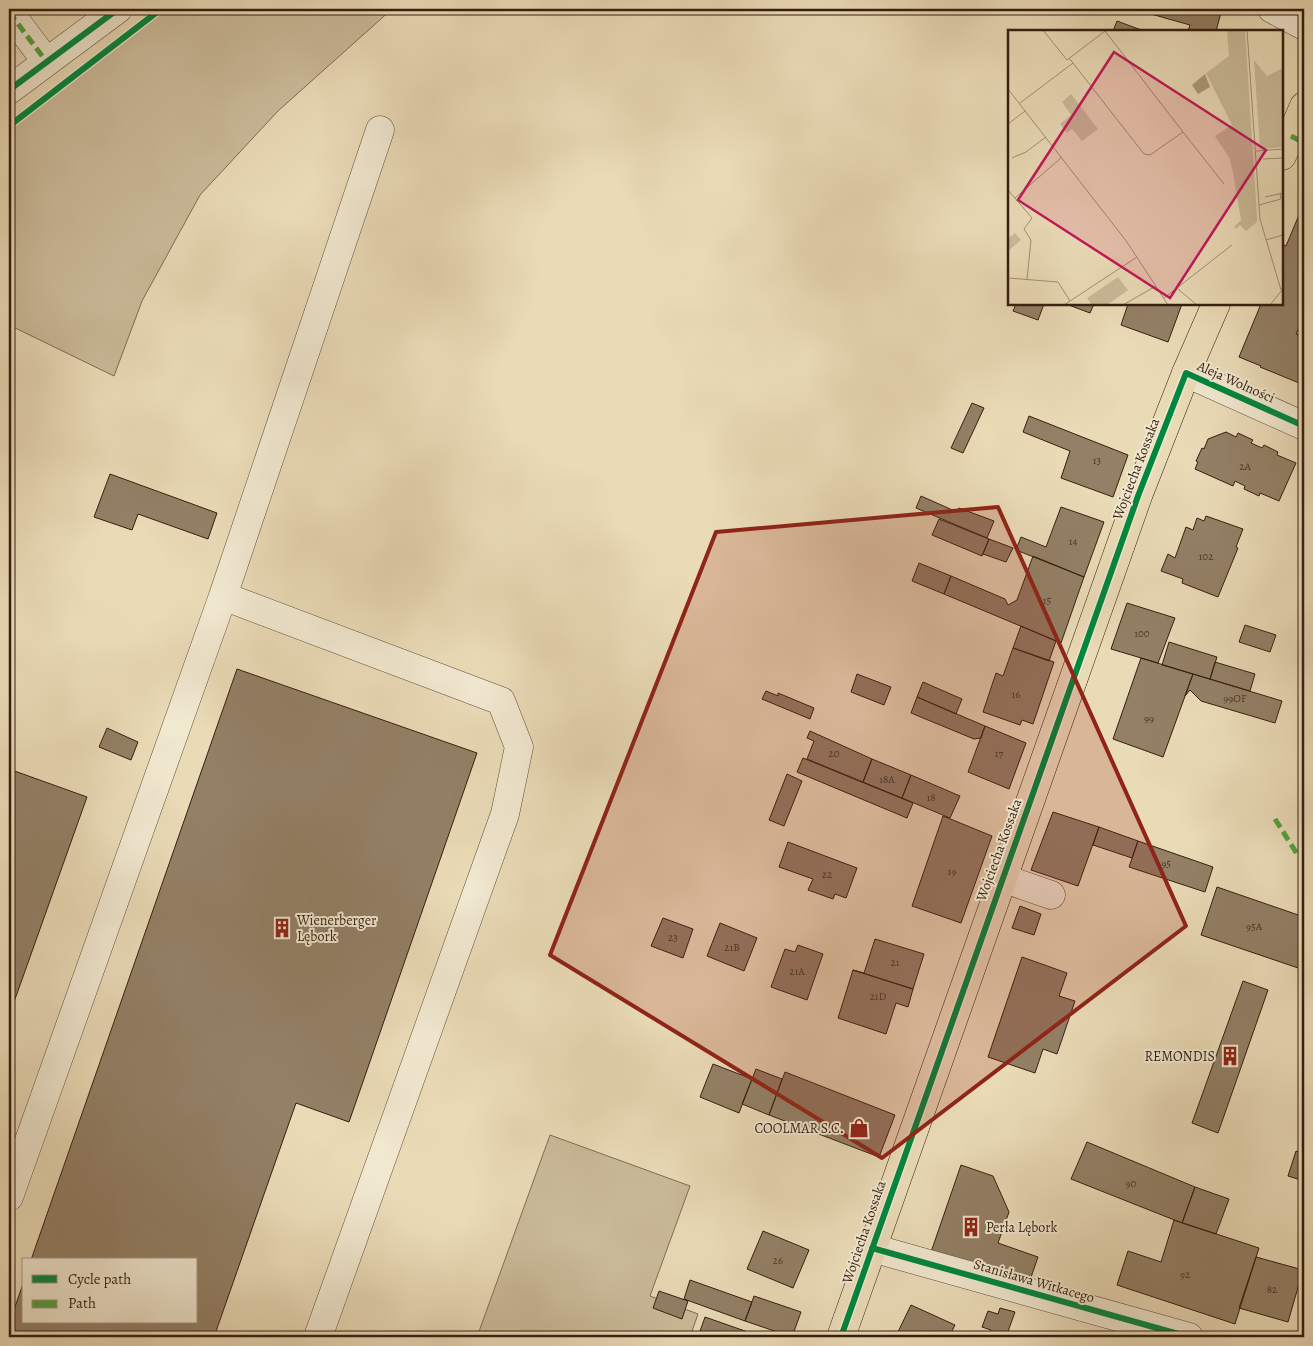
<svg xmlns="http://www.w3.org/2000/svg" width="1313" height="1346" font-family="Alegreya,serif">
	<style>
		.green { fill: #cbbb9a; stroke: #806c54 }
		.building { fill: #938066; stroke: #351e0f }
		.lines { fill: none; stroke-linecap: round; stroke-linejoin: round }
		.minor-casing { stroke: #624d39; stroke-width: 29 }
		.major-casing { stroke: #351e0f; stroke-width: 29 }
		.minor { stroke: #f1e8d0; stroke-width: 28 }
		.major { stroke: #eadbb7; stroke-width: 28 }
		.quiet { stroke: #53a23f; stroke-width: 5; stroke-dasharray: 10 5; stroke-linecap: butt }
		.cycleway-casing { stroke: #f1e8d0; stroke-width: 9 }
		.cycleway { stroke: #00873e; stroke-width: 6 }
		.marked { fill: #8f2418; fill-opacity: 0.2; stroke: #8f2418; stroke-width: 4; stroke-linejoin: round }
		.labels { text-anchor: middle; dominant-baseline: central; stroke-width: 4; stroke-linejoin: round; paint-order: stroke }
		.number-label { font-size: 11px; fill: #4c3625 }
		.street-label { font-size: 14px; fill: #351e0f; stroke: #f1e8d0 }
		.poi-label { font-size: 14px; fill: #351e0f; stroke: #f1e8d0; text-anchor: start }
		.inset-road { fill: none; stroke: #a28f74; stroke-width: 1 }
		.view { fill: #c2185b; fill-opacity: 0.15; stroke: #c2185b; stroke-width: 2.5 }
		.inset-edge { fill: none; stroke: #351e0f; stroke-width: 2.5 }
	</style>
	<rect width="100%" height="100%" fill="#eadbb7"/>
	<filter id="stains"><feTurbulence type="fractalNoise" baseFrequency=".004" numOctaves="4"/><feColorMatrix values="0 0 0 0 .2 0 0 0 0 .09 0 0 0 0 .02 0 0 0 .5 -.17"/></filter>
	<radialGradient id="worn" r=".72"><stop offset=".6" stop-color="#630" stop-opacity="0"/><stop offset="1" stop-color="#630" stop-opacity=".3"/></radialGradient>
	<path class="green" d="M 159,9 L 392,9 L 278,111 L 200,195 L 142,301 L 114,376 L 9,325 L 9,122 Z
		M 550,1135 L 690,1186 L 650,1296 L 698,1314 L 690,1337 L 477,1337 Z"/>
	<path class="building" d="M 1153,9 L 1222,9 L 1216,31 L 1188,31 L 1190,25 L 1151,14 Z
		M 1117,21 L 1144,31 L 1113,31 Z
		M 1304,203 L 1304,316 L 1296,334 L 1304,337 L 1304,385 L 1260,367 L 1261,366 L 1239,357 L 1261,304 L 1282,304 L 1282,244 L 1286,246 Z
		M 1016,304 L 1044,304 L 1038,320 L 1013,311 Z
		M 1066,304 L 1094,304 L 1090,313 Z
		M 1128,304 L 1182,304 L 1168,342 L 1121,325 Z
		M 972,403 L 984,408 L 963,453 L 951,448 Z
		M 1029,416 L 1128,455 L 1113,497 L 1061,478 L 1070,451 L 1023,432 Z
		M 1226,432 L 1236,437 L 1238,433 L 1253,440 L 1251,443 L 1262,448 L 1264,445 L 1278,452 L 1277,455 L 1296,463 L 1279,501 L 1260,493 L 1259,496 L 1244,489 L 1245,486 L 1235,481 L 1233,486 L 1195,469 L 1198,462 L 1196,461 L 1202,448 L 1204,449 L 1208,439 Z
		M 110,474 L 217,513 L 208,539 L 138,514 L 132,530 L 94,517 Z
		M 921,496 L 957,512 L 959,508 L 994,521 L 987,538 L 916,508 Z
		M 1061,507 L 1104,522 L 1084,577 L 1016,550 L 1021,537 L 1046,547 Z
		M 1206,516 L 1243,529 L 1236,547 L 1238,548 L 1218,597 L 1182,583 L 1183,579 L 1161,571 L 1168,554 L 1175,558 L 1186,527 L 1193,530 L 1197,518 L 1204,521 Z
		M 939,519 L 989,539 L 982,556 L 932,535 Z
		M 989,539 L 1013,548 L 1006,562 L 983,554 Z
		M 1033,556 L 1084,577 L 1061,643 L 944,594 L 951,576 L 1005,599 L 1008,605 L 1017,600 Z
		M 919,563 L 951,576 L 944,594 L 912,581 Z
		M 1127,603 L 1175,618 L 1158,663 L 1111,649 Z
		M 1245,625 L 1276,635 L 1270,652 L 1239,642 Z
		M 1021,626 L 1056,641 L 1049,661 L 1013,648 Z
		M 1169,642 L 1217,657 L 1210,679 L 1162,665 Z
		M 1013,648 L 1054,662 L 1033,724 L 1022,720 L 1020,725 L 983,712 L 996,673 L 1003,676 Z
		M 1141,658 L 1193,674 L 1163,757 L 1113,739 Z
		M 1215,662 L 1255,674 L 1250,691 L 1210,679 Z
		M 237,669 L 477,753 L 349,1122 L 296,1103 L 214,1337 L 9,1337 L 9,1324 L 24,1281 L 24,1322 L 196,1322 L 196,1260 L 31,1260 Z
		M 857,674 L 891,687 L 884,705 L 851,692 Z
		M 1193,674 L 1282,701 L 1275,723 L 1201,701 L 1190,690 L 1185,696 Z
		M 923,682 L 962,699 L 956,714 L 917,697 Z
		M 766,691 L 778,696 L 778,693 L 814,708 L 810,719 L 762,699 Z
		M 917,697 L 985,726 L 981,738 L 974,739 L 911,713 Z
		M 985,726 L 1026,743 L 1009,789 L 968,772 Z
		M 107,728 L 138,742 L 131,760 L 99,747 Z
		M 810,731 L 872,759 L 863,782 L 807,759 L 814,741 L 807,738 Z
		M 803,758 L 913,803 L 907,818 L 797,772 Z
		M 872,759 L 911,775 L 902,798 L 863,782 Z
		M 9,769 L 87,797 L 9,1016 Z
		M 787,774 L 802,781 L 784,826 L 769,820 Z
		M 911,775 L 960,796 L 950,818 L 902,798 Z
		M 1053,812 L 1099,827 L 1078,886 L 1031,870 Z
		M 943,816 L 992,836 L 961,923 L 912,906 Z
		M 1099,827 L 1138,841 L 1132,858 L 1093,845 Z
		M 1138,841 L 1213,867 L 1205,892 L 1129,867 Z
		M 788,842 L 857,868 L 846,898 L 835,894 L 833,899 L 808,890 L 813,879 L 779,867 Z
		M 1217,887 L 1304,917 L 1304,970 L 1201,935 Z
		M 1020,906 L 1041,914 L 1034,935 L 1012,928 Z
		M 663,918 L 693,929 L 683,958 L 651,946 Z
		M 720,923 L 757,938 L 744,971 L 707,956 Z
		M 875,939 L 924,954 L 913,989 L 853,970 L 864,973 Z
		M 798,945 L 823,954 L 807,1000 L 771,987 L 785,949 L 795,952 Z
		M 1022,957 L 1067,973 L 1059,996 L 1075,1001 L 1057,1054 L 1043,1049 L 1035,1073 L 988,1057 Z
		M 853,970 L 913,989 L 908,1007 L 896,1003 L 886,1034 L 838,1018 Z
		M 1243,981 L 1268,990 L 1218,1133 L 1192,1123 Z
		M 713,1064 L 752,1079 L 739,1113 L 700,1097 Z
		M 756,1069 L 782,1079 L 769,1115 L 742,1104 Z
		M 785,1072 L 895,1115 L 879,1157 L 769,1115 Z
		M 1087,1142 L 1195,1187 L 1182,1223 L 1071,1179 Z
		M 1296,1151 L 1304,1154 L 1304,1181 L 1288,1176 Z
		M 961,1165 L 993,1176 L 1009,1212 L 998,1243 L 1038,1257 L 1027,1289 L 930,1255 Z
		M 1195,1187 L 1229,1199 L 1216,1234 L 1182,1223 Z
		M 1174,1220 L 1259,1248 L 1235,1324 L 1117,1285 L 1128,1251 L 1161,1262 Z
		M 763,1231 L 809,1250 L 793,1288 L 747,1269 Z
		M 1256,1257 L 1303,1270 L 1288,1322 L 1239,1308 Z
		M 690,1280 L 752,1302 L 745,1321 L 684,1299 Z
		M 659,1291 L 688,1301 L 682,1319 L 653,1308 Z
		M 754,1296 L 801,1312 L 792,1337 L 745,1321 Z
		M 911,1305 L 955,1325 L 949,1337 L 896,1336 Z
		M 1000,1308 L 1015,1312 L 1006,1337 L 989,1337 L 991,1330 L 982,1327 L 988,1311 L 998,1314 Z
		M 705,1317 L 762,1337 L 698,1337 Z"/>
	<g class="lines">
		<defs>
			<path id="minor" d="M 1272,9 L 1304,26
				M 9,12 L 46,61
				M 9,90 L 118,9
				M 1186,373 L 1304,426
				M 1002,878 L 1051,895
				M 9,1197 L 223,596
				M 872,1248 L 1189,1337
				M 318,1337 L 505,814 L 519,747 L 501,701 L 223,596 L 380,130"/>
			<path id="major" d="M 1282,156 L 1304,106
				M 841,1337 L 1138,496 L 1186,373 L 1216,304"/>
		</defs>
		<use href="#minor" class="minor-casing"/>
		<use href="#major" class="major-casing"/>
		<use href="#minor" class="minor"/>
		<use href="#major" class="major"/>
		<path class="quiet" d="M 9,12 L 46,61
			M 1291,136 L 1304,143
			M 1275,819 L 1299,857 L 1304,859"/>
		<defs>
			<path id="cycleway" d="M 9,90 L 118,9
				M 9,126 L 161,9
				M 872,1248 L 1189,1337
				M 841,1337 L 1138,496 L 1186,373 L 1304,426"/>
		</defs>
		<use href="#cycleway" class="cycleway-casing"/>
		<use href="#cycleway" class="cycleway"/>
	</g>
	<path class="marked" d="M 998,507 L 1186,926 L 882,1158 L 550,955 L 716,532 Z"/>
	<defs>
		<symbol id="building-bare" viewBox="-9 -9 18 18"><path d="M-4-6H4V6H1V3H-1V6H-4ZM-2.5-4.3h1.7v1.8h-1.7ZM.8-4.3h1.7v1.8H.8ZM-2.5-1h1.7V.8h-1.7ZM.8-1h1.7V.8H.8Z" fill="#8f2418" stroke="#f1e8d0" stroke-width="2.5" paint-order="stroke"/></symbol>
		<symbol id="shop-bare" viewBox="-9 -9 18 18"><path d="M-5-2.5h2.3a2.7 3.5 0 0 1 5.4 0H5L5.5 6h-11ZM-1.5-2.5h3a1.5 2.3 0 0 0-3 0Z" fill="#8f2418" stroke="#f1e8d0" stroke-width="2.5" paint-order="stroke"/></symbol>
	</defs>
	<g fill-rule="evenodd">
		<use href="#building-bare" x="268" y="914" width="28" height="28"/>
		<use href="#building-bare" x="1216" y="1042" width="28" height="28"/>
		<use href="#shop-bare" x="845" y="1114" width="28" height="28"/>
		<use href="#building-bare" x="957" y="1213" width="28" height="28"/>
	</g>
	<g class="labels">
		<g class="number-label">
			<text x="1097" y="460">13</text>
			<text x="1245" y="466">2A</text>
			<text x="1073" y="541">14</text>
			<text x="1206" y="556">102</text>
			<text x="1047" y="600">15</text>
			<text x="1142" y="633">100</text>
			<text x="1016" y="694">16</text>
			<text x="1235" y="698">99OF</text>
			<text x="1149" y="718">99</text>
			<text x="834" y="753">20</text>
			<text x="999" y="753">17</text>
			<text x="887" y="779">18A</text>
			<text x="931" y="797">18</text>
			<text x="1166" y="863">95</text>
			<text x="952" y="871">19</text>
			<text x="827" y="874">22</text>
			<text x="1254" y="926">95A</text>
			<text x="673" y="937">23</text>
			<text x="732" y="947">21B</text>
			<text x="895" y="962">21</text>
			<text x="797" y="971">21A</text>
			<text x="878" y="996">21D</text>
			<text x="1131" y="1183">90</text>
			<text x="778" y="1260">26</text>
			<text x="1185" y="1274">92</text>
			<text x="1272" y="1289">82</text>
		</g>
		<g class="street-label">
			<text transform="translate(1236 382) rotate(24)">Aleja Wolności</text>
			<text transform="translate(1136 469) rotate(-69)">Wojciecha Kossaka</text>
			<text transform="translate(999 850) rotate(-70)">Wojciecha Kossaka</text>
			<text transform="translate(864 1232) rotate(-71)">Wojciecha Kossaka</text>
			<text transform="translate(1034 1281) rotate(16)">Stanisława Witkacego</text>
		</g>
		<g class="poi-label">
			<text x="297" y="920">Wienerberger<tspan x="297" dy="16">Lębork</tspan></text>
			<text x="1215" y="1056" text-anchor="end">REMONDIS</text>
			<text x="844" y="1128" text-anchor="end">COOLMAR S.C.</text>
			<text x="986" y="1227">Perła Lębork</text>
		</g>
	</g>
	<g transform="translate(1008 30)">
		<rect width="275" height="275" fill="#eadbb7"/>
		<path d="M 219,0 L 237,0 L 249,187 L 249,192 L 238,201 L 232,195 L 228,199 L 226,197 L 233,190 L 225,143 L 222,129 L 207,106 L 224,95 L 198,43 L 221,26 ZM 246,30 L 259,46 L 275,38 L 275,117 L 252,119 ZM 63,64 L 90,99 L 74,111 L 64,99 L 59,103 L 52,94 L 63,85 L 54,72 ZM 7,203 L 13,210 L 0,221 L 0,208 ZM 110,247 L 120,260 L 99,275 L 84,275 L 79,268 Z" fill="#cbbb9a"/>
		<path d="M 197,44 L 202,57 L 190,64 L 184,55 Z" fill="#ac9b7e"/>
		<path class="inset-road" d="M 35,0 L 59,30 L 97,1 L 175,102M 239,0 L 252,189 L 273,260M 61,28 L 136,124 L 142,125 L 175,102 L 216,154M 0,59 L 119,212 L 160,275M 12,73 L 65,33M 0,94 L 17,81M 248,121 L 275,119M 4,128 L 18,122 L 38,107M 255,129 L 275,128M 0,160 L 24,188 L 16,199 L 23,210 L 19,249M 257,167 L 275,163M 7,168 L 54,127M 251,175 L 273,169 L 272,163M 258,210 L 275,205M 0,248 L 50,252 L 62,271M 170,259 L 189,275M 156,268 L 224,215M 56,275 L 129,227M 115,275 L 148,256M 262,275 L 275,259"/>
		<path class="view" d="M 106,22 L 258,120 L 162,268 L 10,170 Z"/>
		<rect width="275" height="275" class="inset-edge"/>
	</g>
	<rect width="1313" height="1346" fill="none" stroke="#eadbb7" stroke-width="30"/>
	<rect x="10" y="10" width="1293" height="1326" fill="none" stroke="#351e0f" stroke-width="2.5"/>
	<rect x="15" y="15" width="1283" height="1316" fill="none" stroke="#351e0f"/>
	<rect x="22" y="1258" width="175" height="65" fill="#f1e8d0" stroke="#a69783"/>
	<rect x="32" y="1275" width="25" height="8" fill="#00873e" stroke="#a69783"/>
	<text x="68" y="1284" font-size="15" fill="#351e0f">Cycle path</text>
	<rect x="32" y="1300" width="25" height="8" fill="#53a23f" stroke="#a69783"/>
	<text x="68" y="1308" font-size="15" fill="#351e0f">Path</text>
	<rect width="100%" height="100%" filter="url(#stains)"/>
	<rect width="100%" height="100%" fill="url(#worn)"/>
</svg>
